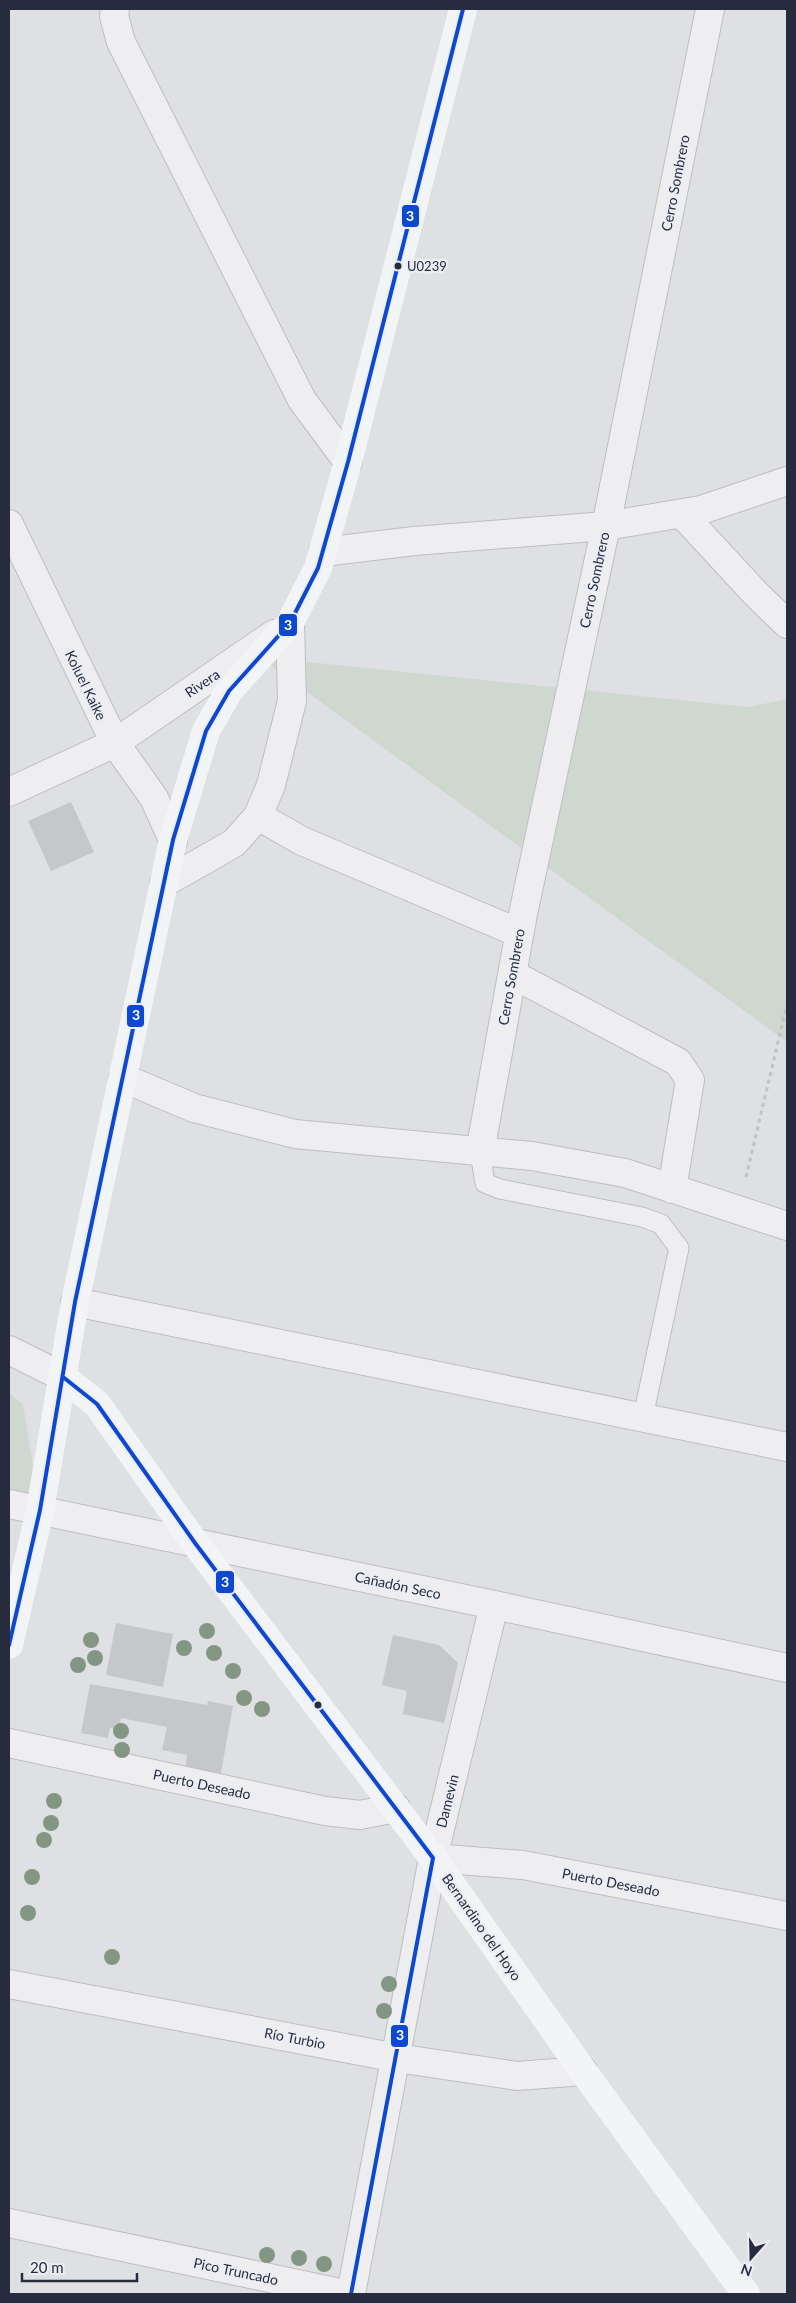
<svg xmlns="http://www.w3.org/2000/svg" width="796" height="2303" font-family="Lato,sans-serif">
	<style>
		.green { fill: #ced8cf }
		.building { fill: #c5c7cb }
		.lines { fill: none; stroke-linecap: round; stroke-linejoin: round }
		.lane-casing { stroke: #bdbec2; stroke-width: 21 }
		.street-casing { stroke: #bdbec2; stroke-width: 30 }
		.path { stroke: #c1c1c7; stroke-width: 3; stroke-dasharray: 4 4; stroke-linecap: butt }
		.lane { stroke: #eeeef1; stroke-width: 19 }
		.street { stroke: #eeeef1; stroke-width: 28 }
		.secondary { stroke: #f3f4f5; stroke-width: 28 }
		.bus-1-casing { stroke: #eceef5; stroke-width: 8 }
		.bus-1 { stroke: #0d49d0; stroke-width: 4 }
		.tree { fill: #829683 }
		.bus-dot { fill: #262b3e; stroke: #eceef5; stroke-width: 2 }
		.labels { text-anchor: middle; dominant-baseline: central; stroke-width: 5; stroke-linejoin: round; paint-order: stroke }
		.bus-label { font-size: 13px; fill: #262b3e; stroke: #eceef5; text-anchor: start }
		.street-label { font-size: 14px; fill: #262b3e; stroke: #eceef5 }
		.line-badge { stroke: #eceef5; stroke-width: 2 }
		.badge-label { font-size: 14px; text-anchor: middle; font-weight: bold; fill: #fff }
	</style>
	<rect width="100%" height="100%" fill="#dfe0e4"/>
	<path class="green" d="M 259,657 L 748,707 L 787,699 L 787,1042 Z
		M 9,1393 L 23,1404 L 40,1510 L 9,1504 Z"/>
	<path class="building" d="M 71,802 L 94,852 L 51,871 L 28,821 Z
		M 116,1623 L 173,1634 L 163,1687 L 106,1675 Z
		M 393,1635 L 439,1645 L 458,1663 L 444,1723 L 403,1714 L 407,1691 L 382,1685 Z
		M 90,1684 L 207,1705 L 208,1701 L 233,1706 L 220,1778 L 185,1772 L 187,1755 L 162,1750 L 167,1727 L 121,1718 L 119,1729 L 110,1728 L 108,1738 L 81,1733 Z"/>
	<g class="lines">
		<defs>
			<path id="lane" d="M 480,1152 L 485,1183 L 500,1189 L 642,1217 L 661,1224 L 679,1248 L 643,1417"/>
			<path id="street" d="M 115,9 L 114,16 L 121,42 L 302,400 L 348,462
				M 682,514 L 757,595 L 787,624
				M 9,524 L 115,743 L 154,798 L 173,840
				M 323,552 L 414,541 L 606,526 L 701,510 L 787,481
				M 9,792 L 115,743 L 274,634
				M 258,816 L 302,841 L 519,933
				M 164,883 L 234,843 L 258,816 L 271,785 L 292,701 L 290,623
				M 512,974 L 678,1062 L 690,1080 L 672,1189
				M 123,1078 L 194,1108 L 295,1134 L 532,1156 L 625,1173 L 787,1226
				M 480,1152 L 523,914 L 606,526 L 710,9
				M 75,1302 L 787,1447
				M 9,1350 L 63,1377
				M 9,1504 L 494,1605 L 787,1668
				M 9,1743 L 325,1811 L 360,1815 L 396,1808
				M 433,1858 L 523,1865 L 787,1916
				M 9,1984 L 397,2058 L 517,2076 L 583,2071
				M 9,2223 L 345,2294
				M 351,2294 L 433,1858 L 494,1605"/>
		</defs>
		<use href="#lane" class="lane-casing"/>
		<use href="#street" class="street-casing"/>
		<path class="path" d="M 746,1177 L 787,1004"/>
		<use href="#lane" class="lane"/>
		<use href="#street" class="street"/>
		<path class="secondary" d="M 63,1377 L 97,1404 L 195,1543 L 433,1858 L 583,2071 L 746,2294
			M 9,1645 L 40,1510 L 75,1302 L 173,840 L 206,731 L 229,691 L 290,623 L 318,568 L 348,462 L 463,9"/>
		<defs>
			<path id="bus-1" d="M 63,1377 L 97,1404 L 195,1543 L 433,1858 L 351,2294
				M 9,1645 L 40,1510 L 75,1302 L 173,840 L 206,731 L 229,691 L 290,623 L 318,568 L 348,462 L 463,9"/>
		</defs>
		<use href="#bus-1" class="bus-1-casing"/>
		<use href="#bus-1" class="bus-1"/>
	</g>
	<g class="tree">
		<circle cx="207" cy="1631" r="8"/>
		<circle cx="91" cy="1640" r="8"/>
		<circle cx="184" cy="1648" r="8"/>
		<circle cx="214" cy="1653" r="8"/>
		<circle cx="95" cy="1658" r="8"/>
		<circle cx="78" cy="1665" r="8"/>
		<circle cx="233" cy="1671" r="8"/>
		<circle cx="244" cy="1698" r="8"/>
		<circle cx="262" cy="1709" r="8"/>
		<circle cx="121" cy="1731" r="8"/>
		<circle cx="122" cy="1750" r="8"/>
		<circle cx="54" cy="1801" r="8"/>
		<circle cx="51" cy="1823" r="8"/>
		<circle cx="44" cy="1840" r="8"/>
		<circle cx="32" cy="1877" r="8"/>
		<circle cx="28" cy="1913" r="8"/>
		<circle cx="112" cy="1957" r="8"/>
		<circle cx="389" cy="1984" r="8"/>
		<circle cx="384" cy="2011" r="8"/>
		<circle cx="267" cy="2255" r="8"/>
		<circle cx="299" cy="2258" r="8"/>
		<circle cx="324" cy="2264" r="8"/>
	</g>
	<g class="bus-dot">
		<circle cx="398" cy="266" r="4.5"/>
		<circle cx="318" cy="1705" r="4.5"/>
	</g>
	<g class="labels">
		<g class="bus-label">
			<text x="407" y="266">U0239</text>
		</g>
		<g class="street-label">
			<text transform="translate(675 183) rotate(-79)">Cerro Sombrero</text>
			<text transform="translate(594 580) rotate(-78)">Cerro Sombrero</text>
			<text transform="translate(202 683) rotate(-34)">Rivera</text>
			<text transform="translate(86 685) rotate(64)">Koluel Kaike</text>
			<text transform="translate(511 977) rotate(-80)">Cerro Sombrero</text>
			<text transform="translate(398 1585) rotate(12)">Cañadón Seco</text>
			<text transform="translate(202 1784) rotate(12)">Puerto Deseado</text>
			<text transform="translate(447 1801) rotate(-76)">Damevin</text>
			<text transform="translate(611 1882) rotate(11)">Puerto Deseado</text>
			<text transform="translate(482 1927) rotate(55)">Bernardino del Hoyo</text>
			<text transform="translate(295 2038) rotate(11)">Río Turbio</text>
			<text transform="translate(236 2271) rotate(12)">Pico Truncado</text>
		</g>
	</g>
	<g class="line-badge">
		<rect x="401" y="204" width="19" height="24" rx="5" fill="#0d49d0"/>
		<rect x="278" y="613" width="20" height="24" rx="5" fill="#0d49d0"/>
		<rect x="126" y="1004" width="19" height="24" rx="5" fill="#0d49d0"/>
		<rect x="215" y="1570" width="20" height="24" rx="5" fill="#0d49d0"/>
		<rect x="390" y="2024" width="19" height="24" rx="5" fill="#0d49d0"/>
	</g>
	<g class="badge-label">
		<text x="410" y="221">3</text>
		<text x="288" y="630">3</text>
		<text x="136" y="1020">3</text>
		<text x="225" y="1587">3</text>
		<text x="400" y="2040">3</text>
	</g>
	<rect width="796" height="2303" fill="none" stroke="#262b3e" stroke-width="20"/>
	<g transform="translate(751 2258) rotate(200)" stroke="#eceef5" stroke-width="4" paint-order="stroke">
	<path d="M0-4L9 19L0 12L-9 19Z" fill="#262b3e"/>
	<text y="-8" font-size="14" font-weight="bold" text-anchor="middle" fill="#262b3e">N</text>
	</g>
	<path d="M22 2273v8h115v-8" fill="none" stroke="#262b3e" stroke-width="2.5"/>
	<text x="30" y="2273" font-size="15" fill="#262b3e" stroke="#eceef5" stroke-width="4" paint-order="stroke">20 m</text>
</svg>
